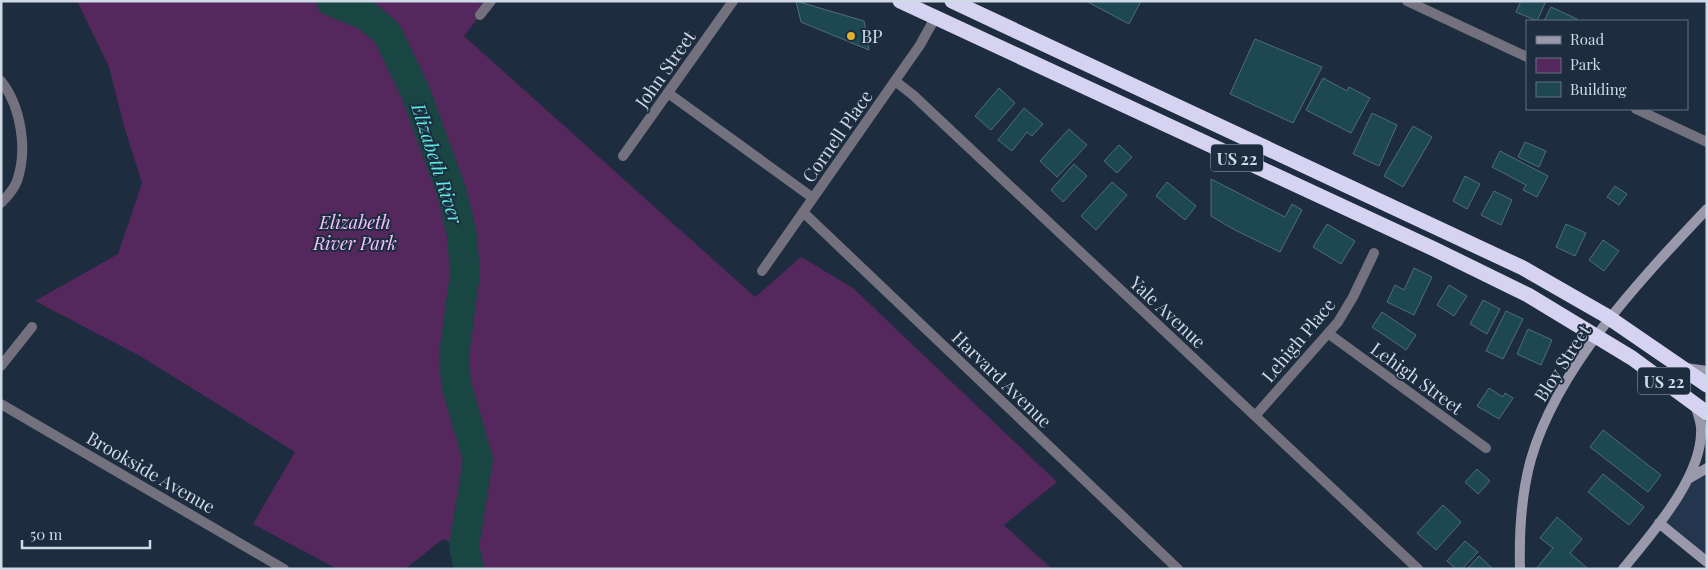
<svg xmlns="http://www.w3.org/2000/svg" width="1708" height="570" font-family="'Playfair Display',serif">
	<style>
		.built { fill: #23364e }
		.green { fill: #54285c }
		.lines { fill: none; stroke-linecap: round; stroke-linejoin: round }
		.river { stroke: #194643; stroke-width: 30 }
		.building { fill: #1e4754; stroke: #4e6e79 }
		.street { stroke: #72717d; stroke-width: 10 }
		.secondary { stroke: #9a99ac; stroke-width: 10 }
		.highway { stroke: #d5d3f1; stroke-width: 15 }
		.poi-dot { fill: #deb133; stroke: #1d2c3f; stroke-width: 2 }
		.labels { text-anchor: middle; dominant-baseline: central; stroke-width: 4; stroke-linejoin: round; paint-order: stroke }
		.shield { fill: #1d2c3f; stroke: #9aa6b4; stroke-width: 1 }
		.shield-label { font-size: 16px; font-weight: bold; fill: #d0dae6 }
		.poi-label { font-size: 18px; fill: #d0dae6; stroke: #1d2c3f; text-anchor: start }
		.street-label { font-size: 18px; fill: #d0dae6; stroke: #1d2c3f }
		.park-label { font-size: 18px; font-style: italic; fill: #f4c3fc; stroke: #1d2c3f }
		.water-label { font-size: 19px; font-style: italic; fill: #5bece0; stroke: #1d2c3f }
	</style>
	<rect width="100%" height="100%" fill="#1d2c3f"/>
	<path class="built" d="M 1707,468 L 1707,561 L 1659,523 L 1688,479 Z"/>
	<path class="green" d="M 77,1 L 491,1 L 464,36 L 755,297 L 801,257 L 853,288 L 1057,482 L 1004,525 L 1052,569 L 457,569 L 474,555 L 443,539 L 405,569 L 337,569 L 253,524 L 295,452 L 140,356 L 35,301 L 118,254 L 142,183 L 124,126 L 109,67 Z"/>
	<g class="lines">
		<path class="river" d="M 331,1 L 367,16 L 387,33 L 415,91 L 452,193 L 462,235 L 465,274 L 454,354 L 456,384 L 478,460 L 464,546 L 469,569"/>
	</g>
	<path class="building" d="M 796,1 L 864,21 L 869,50 L 801,22 Z
		M 1086,1 L 1141,1 L 1129,24 Z
		M 1521,1 L 1546,1 L 1537,21 L 1516,12 Z
		M 1551,7 L 1577,19 L 1576,21 L 1544,21 Z
		M 1255,39 L 1322,67 L 1293,123 L 1230,94 Z
		M 1323,78 L 1347,91 L 1349,87 L 1370,98 L 1351,133 L 1306,110 Z
		M 999,88 L 1015,103 L 991,130 L 975,116 Z
		M 1024,108 L 1043,124 L 1032,136 L 1027,132 L 1012,151 L 998,140 Z
		M 1372,113 L 1397,125 L 1379,166 L 1353,154 Z
		M 1413,126 L 1432,137 L 1403,187 L 1384,176 Z
		M 1069,129 L 1087,145 L 1057,177 L 1040,161 Z
		M 1525,142 L 1546,151 L 1539,167 L 1518,157 Z
		M 1119,145 L 1132,157 L 1117,173 L 1104,161 Z
		M 1500,151 L 1548,176 L 1537,197 L 1523,190 L 1526,185 L 1492,167 Z
		M 1074,164 L 1087,176 L 1063,202 L 1051,190 Z
		M 1465,176 L 1480,184 L 1467,209 L 1453,201 Z
		M 1211,179 L 1285,217 L 1292,204 L 1302,210 L 1280,252 L 1233,229 L 1211,216 Z
		M 1112,182 L 1127,195 L 1096,230 L 1081,216 Z
		M 1167,182 L 1196,206 L 1185,220 L 1156,196 Z
		M 1615,186 L 1627,194 L 1619,205 L 1607,197 Z
		M 1494,191 L 1512,200 L 1501,225 L 1481,215 Z
		M 1327,224 L 1355,241 L 1341,264 L 1313,247 Z
		M 1566,224 L 1586,233 L 1575,256 L 1556,247 Z
		M 1603,240 L 1619,251 L 1604,271 L 1589,260 Z
		M 1414,268 L 1432,277 L 1414,315 L 1387,302 L 1395,285 L 1404,290 Z
		M 1449,285 L 1467,296 L 1454,316 L 1437,305 Z
		M 1483,300 L 1500,309 L 1487,334 L 1470,324 Z
		M 1506,311 L 1523,319 L 1503,359 L 1486,351 Z
		M 1382,312 L 1416,335 L 1406,350 L 1372,327 Z
		M 1528,329 L 1552,340 L 1541,365 L 1517,354 Z
		M 1489,388 L 1503,397 L 1505,393 L 1513,398 L 1499,419 L 1477,406 Z
		M 1603,430 L 1661,475 L 1648,492 L 1590,447 Z
		M 1477,469 L 1490,481 L 1478,494 L 1465,482 Z
		M 1603,474 L 1644,507 L 1629,525 L 1588,492 Z
		M 1443,505 L 1461,522 L 1436,550 L 1417,533 Z
		M 1557,517 L 1582,539 L 1570,553 L 1588,569 L 1536,569 L 1553,548 L 1540,538 Z
		M 1465,541 L 1478,552 L 1462,569 L 1456,569 L 1447,561 Z
		M 1479,556 L 1492,568 L 1491,569 L 1467,569 Z"/>
	<g class="lines">
		<path class="street" d="M 1407,1 L 1527,57
			M 480,15 L 491,1
			M 1,81 C 21,106 28,150 17,181 C 14,189 7,197 1,203
			M 895,81 L 913,95 L 1418,569
			M 668,93 L 813,198
			M 1636,109 L 1707,142
			M 623,156 L 733,1
			M 803,212 L 1178,569
			M 762,271 L 920,45 L 935,18
			M 1329,334 L 1486,448
			M 1,366 L 32,327
			M 1,404 L 284,569
			M 1255,416 L 1338,322 L 1353,297 L 1374,253"/>
		<path class="secondary" d="M 1686,368 L 1707,371
			M 1688,479 L 1707,468
			M 1659,523 L 1707,562
			M 1520,569 C 1519,532 1521,495 1531,459 C 1558,366 1641,279 1707,209
			M 1623,569 C 1652,533 1704,476 1701,427 C 1700,419 1697,412 1695,404"/>
		<path class="highway" d="M 900,1 L 1434,249 L 1528,295 L 1632,358 L 1707,413
			M 952,1 L 1523,268 L 1605,315 L 1707,385"/>
	</g>
	<circle class="poi-dot" cx="851" cy="36" r="5"/>
	<g class="labels">
		<g class="shield">
			<rect x="1211" y="144.5" width="52" height="27" rx="4"/>
			<rect x="1638" y="367.5" width="52" height="27" rx="4"/>
		</g>
		<g class="shield-label">
			<text x="1237" y="158">US 22</text>
			<text x="1664" y="381">US 22</text>
		</g>
		<g class="poi-label">
			<text x="861" y="36">BP</text>
		</g>
		<g class="street-label">
			<text transform="translate(665 69) rotate(-55)">John Street</text>
			<text transform="translate(837 136) rotate(-55)">Cornell Place</text>
			<text transform="translate(1168 312) rotate(43)">Yale Avenue</text>
			<text transform="translate(1298 340) rotate(-50)">Lehigh Place</text>
			<text transform="translate(1562 363) rotate(-57)">Bloy Street</text>
			<text transform="translate(1417 378) rotate(36)">Lehigh Street</text>
			<text transform="translate(1002 379) rotate(44)">Harvard Avenue</text>
			<text transform="translate(151 472) rotate(30)">Brookside Avenue</text>
		</g>
		<g class="park-label">
			<text x="355" y="222">Elizabeth<tspan x="355" dy="21">River Park</tspan></text>
		</g>
		<g class="water-label">
			<text transform="translate(438 163) rotate(72)">Elizabeth River</text>
		</g>
	</g>
	<rect width="1708" height="570" fill="none" stroke="#d0dae6" stroke-width="5"/>
	<rect x="1526" y="20" width="162" height="90" fill="#1d2c3f" stroke="#657282"/>
	<rect x="1536" y="36" width="25" height="8" fill="#9a99ac" stroke="#657282"/>
	<text x="1570" y="45" font-size="15" fill="#d0dae6">Road</text>
	<rect x="1536" y="58" width="25" height="15" fill="#54285c" stroke="#657282"/>
	<text x="1570" y="70" font-size="15" fill="#d0dae6">Park</text>
	<rect x="1536" y="82" width="25" height="15" fill="#1e4754" stroke="#657282"/>
	<text x="1570" y="95" font-size="15" fill="#d0dae6">Building</text>
	<path d="M22 540v8h128v-8" fill="none" stroke="#d0dae6" stroke-width="2.5"/>
	<text x="30" y="540" font-size="15" fill="#d0dae6" stroke="#1d2c3f" stroke-width="4" paint-order="stroke">50 m</text>
</svg>
